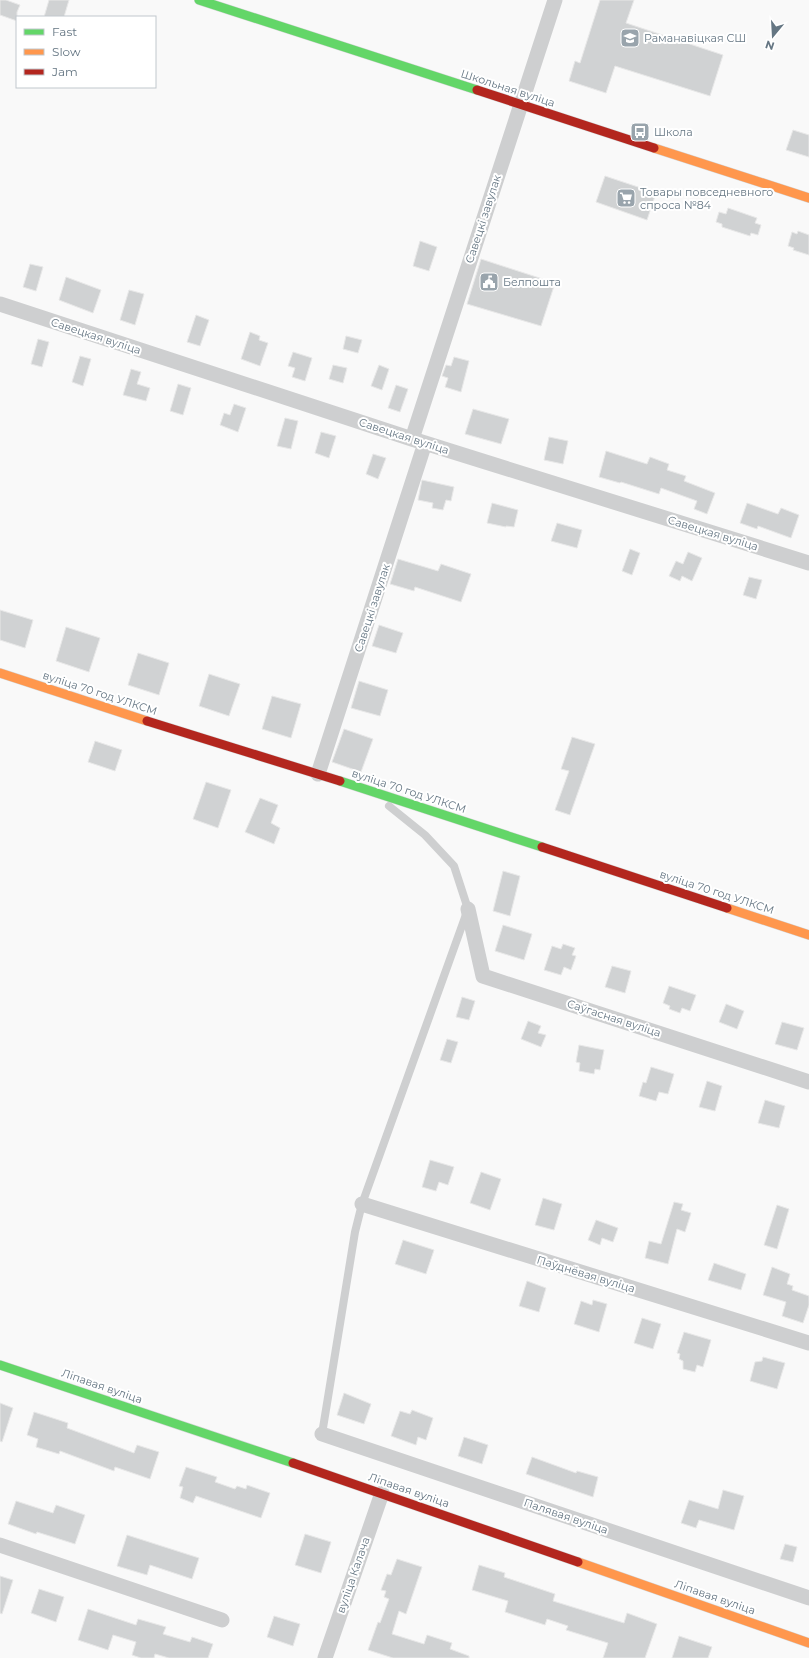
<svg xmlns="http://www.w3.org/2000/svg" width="809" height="1658" font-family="Montserrat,sans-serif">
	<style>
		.building { fill: #d0d2d3; stroke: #e8e8e8 }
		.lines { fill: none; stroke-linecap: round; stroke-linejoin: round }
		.fast-casing { stroke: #d5d6d7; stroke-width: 10 }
		.slow-casing { stroke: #d5d6d7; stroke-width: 10 }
		.jam-casing { stroke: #d5d6d7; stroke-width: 10 }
		.lane { stroke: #cecfd0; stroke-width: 8 }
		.street { stroke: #cecfd0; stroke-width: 15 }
		.fast { stroke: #63d668; stroke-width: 9 }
		.slow { stroke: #ff974d; stroke-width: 9 }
		.jam { stroke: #b3261e; stroke-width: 9 }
		.labels { text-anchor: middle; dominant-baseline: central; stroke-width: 4; stroke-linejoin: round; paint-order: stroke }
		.poi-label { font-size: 11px; fill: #657683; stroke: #fff; text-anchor: start }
		.street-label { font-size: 11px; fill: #657683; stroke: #fff }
	</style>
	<rect width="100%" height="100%" fill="#f9f9f9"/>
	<path class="building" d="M 0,0 L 6,0 L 20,5 L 17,12 L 17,21 L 0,15 Z
		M 49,0 L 69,0 L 64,17 L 44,17 Z
		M 600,0 L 634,0 L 626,23 L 723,55 L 710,96 L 615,66 L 606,93 L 569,81 L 575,61 L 580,63 Z
		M 793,130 L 809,135 L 809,157 L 786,150 Z
		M 605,176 L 656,193 L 647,220 L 596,202 Z
		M 728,208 L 757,218 L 755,223 L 761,225 L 758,235 L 751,233 L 750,236 L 722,227 L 722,224 L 716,222 L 719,212 L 726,214 Z
		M 798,231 L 809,235 L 809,255 L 793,250 L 794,248 L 788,246 L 792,232 L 797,234 Z
		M 420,241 L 437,247 L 429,271 L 413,266 Z
		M 481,259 L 555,283 L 541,326 L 467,304 Z
		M 30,264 L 43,267 L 36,291 L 23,287 Z
		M 66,277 L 101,290 L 93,313 L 59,300 Z
		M 129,290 L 144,294 L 135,325 L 120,320 Z
		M 196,315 L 209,320 L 200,346 L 187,342 Z
		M 250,332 L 260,336 L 259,340 L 268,343 L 260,366 L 241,359 Z
		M 346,336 L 362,340 L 358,353 L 343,349 Z
		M 38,339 L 49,342 L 42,367 L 31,364 Z
		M 293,352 L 312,358 L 305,381 L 292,377 L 295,368 L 288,366 Z
		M 80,356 L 91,359 L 83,386 L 72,382 Z
		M 454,357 L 469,361 L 461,392 L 445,387 L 448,378 L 442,376 L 446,365 L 451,366 Z
		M 333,365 L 347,368 L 343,383 L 329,379 Z
		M 379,365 L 389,369 L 382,390 L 371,386 Z
		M 131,369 L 141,372 L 137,384 L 150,388 L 146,401 L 123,395 Z
		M 178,384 L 191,388 L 183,415 L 170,411 Z
		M 396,385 L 408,389 L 400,412 L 388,408 Z
		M 234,404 L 246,408 L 238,432 L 220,425 L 224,413 L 230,415 Z
		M 473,409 L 509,419 L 501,444 L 465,434 Z
		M 285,418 L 298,421 L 291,449 L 277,446 Z
		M 321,432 L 336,436 L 329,458 L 315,453 Z
		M 549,437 L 568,441 L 563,464 L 544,460 Z
		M 606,451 L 647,464 L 650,457 L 669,464 L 667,470 L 686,476 L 684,481 L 715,493 L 707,514 L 694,509 L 697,501 L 661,488 L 659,494 L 621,482 L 620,483 L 599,477 Z
		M 373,454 L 386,458 L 378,479 L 366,474 Z
		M 422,480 L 454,487 L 451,501 L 446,500 L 443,510 L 432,508 L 433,503 L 418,500 Z
		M 492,503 L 518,510 L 514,527 L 506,526 L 506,527 L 487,523 Z
		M 747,503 L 778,514 L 781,508 L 799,515 L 791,538 L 758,526 L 757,529 L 740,523 Z
		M 557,523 L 582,530 L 577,548 L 551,541 Z
		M 630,549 L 640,553 L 632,575 L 622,571 Z
		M 688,552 L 702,558 L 692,581 L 682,576 L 680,581 L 669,576 L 676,561 L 683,564 Z
		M 398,559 L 438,571 L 441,564 L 471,574 L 461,602 L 415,587 L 414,591 L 390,584 Z
		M 749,577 L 762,580 L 756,599 L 743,595 Z
		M 0,610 L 33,620 L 25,648 L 0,640 Z
		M 379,625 L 403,633 L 396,653 L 372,646 Z
		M 66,627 L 100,638 L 89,672 L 56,661 Z
		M 138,653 L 169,663 L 159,695 L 128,685 Z
		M 209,674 L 240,684 L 229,716 L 199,706 Z
		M 359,681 L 388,690 L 380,716 L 351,708 Z
		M 272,696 L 301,704 L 291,738 L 262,729 Z
		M 344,729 L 373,739 L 361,772 L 332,762 Z
		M 572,737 L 595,744 L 570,815 L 555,810 L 569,771 L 561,769 Z
		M 95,741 L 122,750 L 115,771 L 88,762 Z
		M 206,782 L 231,790 L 218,828 L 193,819 Z
		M 260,798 L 278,805 L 271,823 L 280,828 L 274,844 L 245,832 Z
		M 503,871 L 520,876 L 510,916 L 493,911 Z
		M 503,925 L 532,934 L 524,960 L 495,951 Z
		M 563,944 L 575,948 L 572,955 L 576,956 L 571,970 L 564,967 L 561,975 L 544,970 L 552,946 L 561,949 Z
		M 612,966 L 631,971 L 625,993 L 605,987 Z
		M 669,986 L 696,995 L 690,1011 L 682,1008 L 680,1013 L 669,1009 L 670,1006 L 663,1003 Z
		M 462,997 L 475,1001 L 469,1020 L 456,1017 Z
		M 726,1004 L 744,1011 L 737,1029 L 719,1022 Z
		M 528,1021 L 541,1026 L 538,1033 L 546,1035 L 541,1047 L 521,1039 Z
		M 782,1022 L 804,1028 L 797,1050 L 775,1044 Z
		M 447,1039 L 458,1042 L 451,1063 L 440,1060 Z
		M 579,1045 L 604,1050 L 600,1070 L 595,1069 L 594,1074 L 579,1071 L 580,1063 L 576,1062 Z
		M 651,1067 L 674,1074 L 668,1094 L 659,1092 L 656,1101 L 639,1096 L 643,1082 L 646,1083 Z
		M 707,1081 L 722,1086 L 715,1111 L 699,1107 Z
		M 765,1100 L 785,1106 L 779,1128 L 758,1123 Z
		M 430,1160 L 454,1167 L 448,1185 L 439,1182 L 436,1191 L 422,1187 Z
		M 481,1172 L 501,1179 L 490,1210 L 470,1203 Z
		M 543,1198 L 562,1204 L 554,1230 L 535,1225 Z
		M 674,1202 L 683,1204 L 681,1210 L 691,1213 L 685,1232 L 677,1229 L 668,1264 L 645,1258 L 649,1241 L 661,1244 Z
		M 777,1205 L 789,1209 L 777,1249 L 764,1245 Z
		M 596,1220 L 618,1228 L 613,1242 L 602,1238 L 600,1245 L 588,1240 Z
		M 403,1240 L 434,1250 L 426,1274 L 395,1264 Z
		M 714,1263 L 746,1274 L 741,1290 L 708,1280 Z
		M 772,1267 L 790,1274 L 787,1284 L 793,1286 L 792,1290 L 809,1296 L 809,1305 L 803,1323 L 782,1316 L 786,1302 L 763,1295 Z
		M 527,1281 L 546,1288 L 539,1312 L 519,1306 Z
		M 593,1300 L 607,1304 L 599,1332 L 574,1324 L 581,1301 L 592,1305 Z
		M 642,1318 L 661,1324 L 653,1349 L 634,1343 Z
		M 684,1332 L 711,1340 L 703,1367 L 697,1365 L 695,1372 L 683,1369 L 683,1361 L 679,1359 L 680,1354 L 677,1353 Z
		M 763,1357 L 785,1363 L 777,1389 L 750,1381 L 755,1362 L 762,1361 Z
		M 344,1393 L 371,1404 L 364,1424 L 337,1415 Z
		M 0,1403 L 13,1408 L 2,1442 L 0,1441 Z
		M 412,1410 L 433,1418 L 426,1440 L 418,1437 L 416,1445 L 391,1436 L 400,1411 L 410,1414 Z
		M 34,1412 L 68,1423 L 67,1428 L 134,1453 L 137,1445 L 159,1452 L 150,1479 L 115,1467 L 114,1471 L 60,1451 L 59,1454 L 36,1447 L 38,1439 L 27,1435 Z
		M 464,1437 L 488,1445 L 482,1464 L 458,1456 Z
		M 532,1457 L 576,1473 L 577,1471 L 598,1477 L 593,1497 L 526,1474 Z
		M 186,1467 L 217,1477 L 215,1482 L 235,1489 L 237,1486 L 246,1489 L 247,1485 L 270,1493 L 261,1518 L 196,1496 L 193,1503 L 180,1498 L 183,1487 L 179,1486 Z
		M 723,1490 L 744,1496 L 734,1530 L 699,1520 L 696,1528 L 681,1523 L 689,1500 L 718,1509 Z
		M 16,1501 L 53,1513 L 56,1505 L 85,1515 L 75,1544 L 37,1532 L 36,1534 L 8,1524 Z
		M 305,1534 L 331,1542 L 321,1573 L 295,1565 Z
		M 127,1535 L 199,1558 L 192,1579 L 150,1565 L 147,1575 L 117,1566 Z
		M 785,1544 L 797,1547 L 793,1562 L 780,1559 Z
		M 397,1559 L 422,1567 L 406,1614 L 399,1611 L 392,1634 L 424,1644 L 427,1635 L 452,1643 L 450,1649 L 469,1656 L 469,1658 L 393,1658 L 368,1650 L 378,1622 L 380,1623 L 389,1599 L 384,1597 L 386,1591 L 381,1590 L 387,1574 L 391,1575 Z
		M 479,1565 L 505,1573 L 504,1577 L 555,1594 L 553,1601 L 624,1623 L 627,1613 L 657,1624 L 645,1658 L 603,1658 L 608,1643 L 566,1630 L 568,1626 L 547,1619 L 545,1625 L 505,1612 L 508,1601 L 472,1590 Z
		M 0,1576 L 13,1580 L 2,1614 L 0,1613 Z
		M 39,1589 L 64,1597 L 56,1622 L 31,1613 Z
		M 88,1609 L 136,1625 L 138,1619 L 166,1627 L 163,1634 L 190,1642 L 192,1637 L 213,1644 L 208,1658 L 169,1658 L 155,1654 L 154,1658 L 141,1658 L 132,1655 L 136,1642 L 113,1635 L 108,1650 L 78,1640 Z
		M 274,1616 L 300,1624 L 293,1646 L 267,1637 Z
		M 679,1636 L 712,1647 L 708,1658 L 672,1658 Z"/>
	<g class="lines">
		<defs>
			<path id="fast" d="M 199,0 L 477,90
				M 340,781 L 542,847
				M 0,1365 L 293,1463"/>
			<path id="slow" d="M 654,148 L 809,198
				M 0,673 L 147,721
				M 727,908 L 809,935
				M 578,1562 L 809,1643"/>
			<path id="jam" d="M 477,90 L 654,148
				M 147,721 L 340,781
				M 542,847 L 727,908
				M 293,1463 L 578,1562"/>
		</defs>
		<use href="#fast" class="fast-casing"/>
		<use href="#slow" class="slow-casing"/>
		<use href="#jam" class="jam-casing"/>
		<path class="lane" d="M 322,1434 L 355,1232 L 362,1204 L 468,909 L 454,866 L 425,835 L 389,806"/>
		<path class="street" d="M 0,304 L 412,439 L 809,563
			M 412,439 L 555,0
			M 318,774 L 425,443
			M 468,909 L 483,976 L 809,1082
			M 362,1204 L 809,1343
			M 322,1434 L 809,1598
			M 0,1545 L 222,1620
			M 325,1658 L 382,1493"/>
		<use href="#fast" class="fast"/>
		<use href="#slow" class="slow"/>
		<use href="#jam" class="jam"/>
	</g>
	<defs>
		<symbol id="school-square" viewBox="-11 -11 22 22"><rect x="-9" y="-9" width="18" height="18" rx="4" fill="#99a4ac" stroke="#fff"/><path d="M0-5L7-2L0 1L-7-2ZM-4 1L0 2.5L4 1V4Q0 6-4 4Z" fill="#fff"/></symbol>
		<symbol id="bus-square" viewBox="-11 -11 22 22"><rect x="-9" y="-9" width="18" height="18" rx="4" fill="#99a4ac" stroke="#fff"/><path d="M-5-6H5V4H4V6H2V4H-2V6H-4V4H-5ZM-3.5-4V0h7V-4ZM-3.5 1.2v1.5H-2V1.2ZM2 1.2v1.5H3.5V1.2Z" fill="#fff"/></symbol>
		<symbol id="supermarket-square" viewBox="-11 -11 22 22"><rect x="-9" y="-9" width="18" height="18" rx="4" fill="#99a4ac" stroke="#fff"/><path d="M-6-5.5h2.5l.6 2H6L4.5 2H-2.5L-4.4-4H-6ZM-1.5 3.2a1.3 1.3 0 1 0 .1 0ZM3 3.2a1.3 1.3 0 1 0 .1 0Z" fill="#fff"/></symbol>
		<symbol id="civic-square" viewBox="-11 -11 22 22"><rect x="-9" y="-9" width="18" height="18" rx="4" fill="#99a4ac" stroke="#fff"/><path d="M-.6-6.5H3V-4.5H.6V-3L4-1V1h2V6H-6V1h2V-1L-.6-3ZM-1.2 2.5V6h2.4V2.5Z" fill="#fff"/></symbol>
	</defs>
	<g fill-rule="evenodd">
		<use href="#school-square" x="619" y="27" width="22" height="22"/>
		<use href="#bus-square" x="629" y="121" width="22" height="22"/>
		<use href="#supermarket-square" x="615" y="187" width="22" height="22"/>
		<use href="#civic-square" x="478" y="271" width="22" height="22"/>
	</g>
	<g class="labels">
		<g class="poi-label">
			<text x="644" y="38">Раманавіцкая СШ</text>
			<text x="654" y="132">Школа</text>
			<text x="640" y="192">Товары повседневного<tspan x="640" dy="13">спроса №84</tspan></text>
			<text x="503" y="282">Белпошта</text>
		</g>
		<g class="street-label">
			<text transform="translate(508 88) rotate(18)">Школьная вуліца</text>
			<text transform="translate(483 219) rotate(-72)">Савецкі завулак</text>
			<text transform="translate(96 336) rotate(18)">Савецкая вуліца</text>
			<text transform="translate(404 436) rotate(18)">Савецкая вуліца</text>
			<text transform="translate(713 533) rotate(17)">Савецкая вуліца</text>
			<text transform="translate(372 608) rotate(-72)">Савецкі завулак</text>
			<text transform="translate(100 693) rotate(18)">вуліца 70 год УЛКСМ</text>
			<text transform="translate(409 791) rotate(18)">вуліца 70 год УЛКСМ</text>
			<text transform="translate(717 892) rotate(18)">вуліца 70 год УЛКСМ</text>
			<text transform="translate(614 1018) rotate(18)">Саўгасная вуліца</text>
			<text transform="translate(586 1274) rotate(17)">Паўднёвая вуліца</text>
			<text transform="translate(102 1386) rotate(19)">Ліпавая вуліца</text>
			<text transform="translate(409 1490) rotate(19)">Ліпавая вуліца</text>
			<text transform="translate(566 1516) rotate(19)">Палявая вуліца</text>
			<text transform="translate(353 1575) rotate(-71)">вуліца Калача</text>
			<text transform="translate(715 1597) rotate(19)">Ліпавая вуліца</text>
		</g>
	</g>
	<rect x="16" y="16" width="140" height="72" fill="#ffffff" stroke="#c1c8cd"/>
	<rect x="24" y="29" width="20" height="6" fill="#63d668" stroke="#c1c8cd"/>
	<text x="52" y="36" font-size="12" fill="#657683">Fast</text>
	<rect x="24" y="49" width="20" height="6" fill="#ff974d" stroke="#c1c8cd"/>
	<text x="52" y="56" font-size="12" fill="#657683">Slow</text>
	<rect x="24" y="69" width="20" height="6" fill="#b3261e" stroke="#c1c8cd"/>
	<text x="52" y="76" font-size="12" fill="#657683">Jam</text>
	<g transform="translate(773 36) rotate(198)" stroke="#ffffff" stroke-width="3" paint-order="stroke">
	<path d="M0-3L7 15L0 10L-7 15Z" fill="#657683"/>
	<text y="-6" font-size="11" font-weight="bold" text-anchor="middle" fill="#657683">N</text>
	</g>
</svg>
